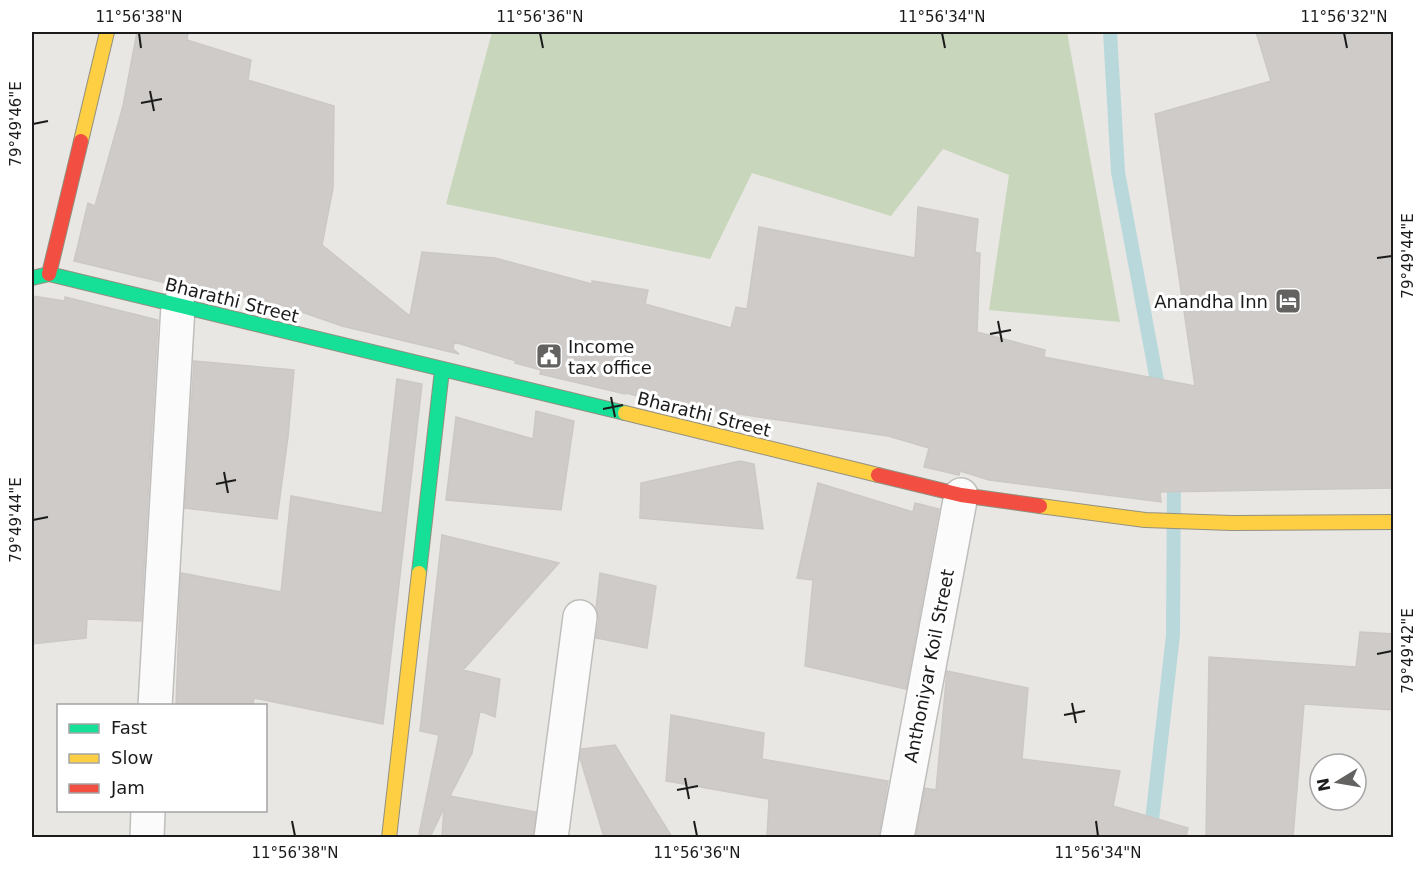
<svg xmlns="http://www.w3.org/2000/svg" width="1425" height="869" font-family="'DejaVu Sans',sans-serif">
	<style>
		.forest { fill: #c8d6bb }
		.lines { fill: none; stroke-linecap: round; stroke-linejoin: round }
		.stream { stroke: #b9d8db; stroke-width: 14 }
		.building { fill: #cecbc9; stroke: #ccc8c5; stroke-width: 1.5 }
		.street-casing { stroke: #bfbebc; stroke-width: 36 }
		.fast-casing { stroke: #92907e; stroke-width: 16 }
		.slow-casing { stroke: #92907e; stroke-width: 16 }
		.jam-casing { stroke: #92907e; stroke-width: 16 }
		.street { stroke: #fcfbfb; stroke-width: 33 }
		.fast { stroke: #16e098; stroke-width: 14 }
		.slow { stroke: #ffcf43; stroke-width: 14 }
		.jam { stroke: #f24e42; stroke-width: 14 }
		.ticks { fill: none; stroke: #1b1b1b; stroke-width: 2 }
		.labels { text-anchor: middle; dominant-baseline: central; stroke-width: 6; stroke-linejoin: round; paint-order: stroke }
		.street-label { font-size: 18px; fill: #1b1b1b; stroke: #fff }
		.poi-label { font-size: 18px; fill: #1b1b1b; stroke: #fff; text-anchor: end }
		.neatline { fill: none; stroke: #1b1b1b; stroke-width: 2 }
		.ticks-label { font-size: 15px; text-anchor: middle; fill: #1b1b1b }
	</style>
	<rect width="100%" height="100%" fill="#e9e7e4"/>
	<path class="forest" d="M 492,32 L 1067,32 L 1120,322 L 989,310 L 1009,175 L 943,149 L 891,216 L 752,173 L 710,259 L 446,204 Z"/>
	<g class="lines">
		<path class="stream" d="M 1110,32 L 1118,172 L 1160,397
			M 1150,838 L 1173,635 L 1174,475"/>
	</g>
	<path class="building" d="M 137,32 L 188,32 L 187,40 L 251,60 L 248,80 L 334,106 L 333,188 L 322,245 L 410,316 L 422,252 L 495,258 L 592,284 L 592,281 L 648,290 L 645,304 L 731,328 L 736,307 L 747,309 L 759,227 L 915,258 L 918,207 L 978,219 L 975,252 L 980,253 L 977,332 L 1045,350 L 1044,357 L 1195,386 L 1155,114 L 1271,81 L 1256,32 L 1394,32 L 1394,488 L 1160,492 L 1161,502 L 989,480 L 960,471 L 959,475 L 924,467 L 929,448 L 888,436 L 664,403 L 626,393 L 625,394 L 540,374 L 541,370 L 515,363 L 516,361 L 454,342 L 453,349 L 459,354 L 342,326 L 276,303 L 213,291 L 212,294 L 74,261 L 88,203 L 95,206 L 123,106 Z
		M 32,296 L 65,301 L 65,297 L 158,320 L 141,621 L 87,619 L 86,638 L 32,644 Z
		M 194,361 L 294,370 L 288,437 L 277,519 L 185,508 Z
		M 397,379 L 422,384 L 383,724 L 254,698 L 253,705 L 176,705 L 181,573 L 281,592 L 291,496 L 382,513 Z
		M 536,411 L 574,421 L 561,510 L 446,500 L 456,417 L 533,439 Z
		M 740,461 L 754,464 L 763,529 L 640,518 L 641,483 Z
		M 818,483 L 913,512 L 915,503 L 939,509 L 906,689 L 805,666 L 813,580 L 797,578 Z
		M 442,535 L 559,563 L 463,670 L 500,679 L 495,717 L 480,711 L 472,753 L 450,796 L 536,812 L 533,837 L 442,837 L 444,808 L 430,837 L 419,834 L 439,735 L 420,731 Z
		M 600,573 L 656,586 L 647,648 L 596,638 L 599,619 L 596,608 Z
		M 1360,632 L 1394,634 L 1394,710 L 1304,704 L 1293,837 L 1206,837 L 1209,657 L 1356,667 Z
		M 947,671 L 1028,688 L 1022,759 L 1120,771 L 1113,806 L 1188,828 L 1186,837 L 916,837 L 925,788 L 936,790 Z
		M 671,715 L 764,733 L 762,759 L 888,781 L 879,837 L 767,837 L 769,799 L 666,781 Z
		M 615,745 L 672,837 L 604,837 L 580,758 L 582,749 Z"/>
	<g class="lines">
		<defs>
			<path id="street" d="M 155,706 L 178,306
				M 147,838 L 148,810
				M 551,838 L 580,617
				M 897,838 L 961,495"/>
			<path id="fast" d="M 32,278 L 49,274 L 625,413
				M 419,573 L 442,370"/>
			<path id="slow" d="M 81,141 L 107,32
				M 625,413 L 878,475
				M 1040,506 L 1145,520 L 1232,523 L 1394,522
				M 389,838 L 419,573"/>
			<path id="jam" d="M 49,274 L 81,141
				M 878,475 L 961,495 L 1040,506"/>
		</defs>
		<use href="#street" class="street-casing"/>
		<use href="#fast" class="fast-casing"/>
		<use href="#slow" class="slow-casing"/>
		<use href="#jam" class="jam-casing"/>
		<use href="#street" class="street"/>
		<use href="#fast" class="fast"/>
		<use href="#slow" class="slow"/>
		<use href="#jam" class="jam"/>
	</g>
	<path class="ticks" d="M 139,33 L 141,48M 540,33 L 543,48M 942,33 L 945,48M 1344,33 L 1347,48M 150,91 L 154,111M 141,103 L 162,99M 33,124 L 48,121M 1377,258 L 1392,256M 998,321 L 1002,342M 990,334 L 1011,330M 611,397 L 615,417M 603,409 L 623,405M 224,472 L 228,493M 216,484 L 236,480M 33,520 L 48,517M 1377,654 L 1392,651M 1072,703 L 1076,723M 1064,715 L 1085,711M 685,778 L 689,799M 677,790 L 698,786M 292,821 L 295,836M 694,821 L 697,836M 1096,821 L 1098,836"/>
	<defs>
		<symbol id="hotel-square" viewBox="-11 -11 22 22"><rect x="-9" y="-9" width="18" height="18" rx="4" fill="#636261" stroke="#fff"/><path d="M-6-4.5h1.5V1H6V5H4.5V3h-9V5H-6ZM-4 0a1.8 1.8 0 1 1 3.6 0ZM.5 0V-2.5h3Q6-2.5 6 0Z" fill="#fff"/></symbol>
		<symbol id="civic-square" viewBox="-11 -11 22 22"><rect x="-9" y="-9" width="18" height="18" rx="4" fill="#636261" stroke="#fff"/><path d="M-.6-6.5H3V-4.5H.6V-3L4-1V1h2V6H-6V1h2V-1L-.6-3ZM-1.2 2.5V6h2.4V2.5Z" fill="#fff"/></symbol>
	</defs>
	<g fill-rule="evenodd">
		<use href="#hotel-square" x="1273" y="286" width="30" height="30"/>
		<use href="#civic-square" x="534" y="341" width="30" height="30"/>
	</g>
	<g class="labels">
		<g class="street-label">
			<text transform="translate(232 300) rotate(14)">Bharathi Street</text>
			<text transform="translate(704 414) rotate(14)">Bharathi Street</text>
			<text transform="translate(929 666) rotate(-79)">Anthoniyar Koil Street</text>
		</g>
		<g class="poi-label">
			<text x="1268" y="301">Anandha Inn</text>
			<text x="568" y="346" text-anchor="start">Income<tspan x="568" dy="21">tax office</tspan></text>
		</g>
	</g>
	<rect width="1425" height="869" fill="none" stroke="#ffffff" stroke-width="66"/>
	<rect x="57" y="704" width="210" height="108" fill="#ffffff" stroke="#a4a4a4" stroke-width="1.5"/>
	<rect x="69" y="724" width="30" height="9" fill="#16e098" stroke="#a4a4a4" stroke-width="1.5"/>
	<text x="111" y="734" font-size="18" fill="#1b1b1b">Fast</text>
	<rect x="69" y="754" width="30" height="9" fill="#ffcf43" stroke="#a4a4a4" stroke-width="1.5"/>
	<text x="111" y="764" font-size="18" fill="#1b1b1b">Slow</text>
	<rect x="69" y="784" width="30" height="9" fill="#f24e42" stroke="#a4a4a4" stroke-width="1.5"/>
	<text x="111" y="794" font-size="18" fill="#1b1b1b">Jam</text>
	<g transform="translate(1338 782) rotate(259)"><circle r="28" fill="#ffffff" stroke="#a4a4a4" stroke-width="1.5"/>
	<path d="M0-4.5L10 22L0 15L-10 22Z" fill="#636261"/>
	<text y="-9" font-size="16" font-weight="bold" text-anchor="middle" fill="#1b1b1b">N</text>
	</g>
	<rect x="33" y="33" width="1359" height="803" class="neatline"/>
	<g class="ticks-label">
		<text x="139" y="22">11°56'38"N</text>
		<text x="540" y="22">11°56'36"N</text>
		<text x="942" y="22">11°56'34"N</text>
		<text x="1344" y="22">11°56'32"N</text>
		<text transform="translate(16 124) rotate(-90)" y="5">79°49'46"E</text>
		<text transform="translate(1408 256) rotate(-90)" y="5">79°49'44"E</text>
		<text transform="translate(16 520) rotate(-90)" y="5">79°49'44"E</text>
		<text transform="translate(1408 651) rotate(-90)" y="5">79°49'42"E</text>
		<text x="295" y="858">11°56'38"N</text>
		<text x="697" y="858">11°56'36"N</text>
		<text x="1098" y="858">11°56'34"N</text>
	</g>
</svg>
